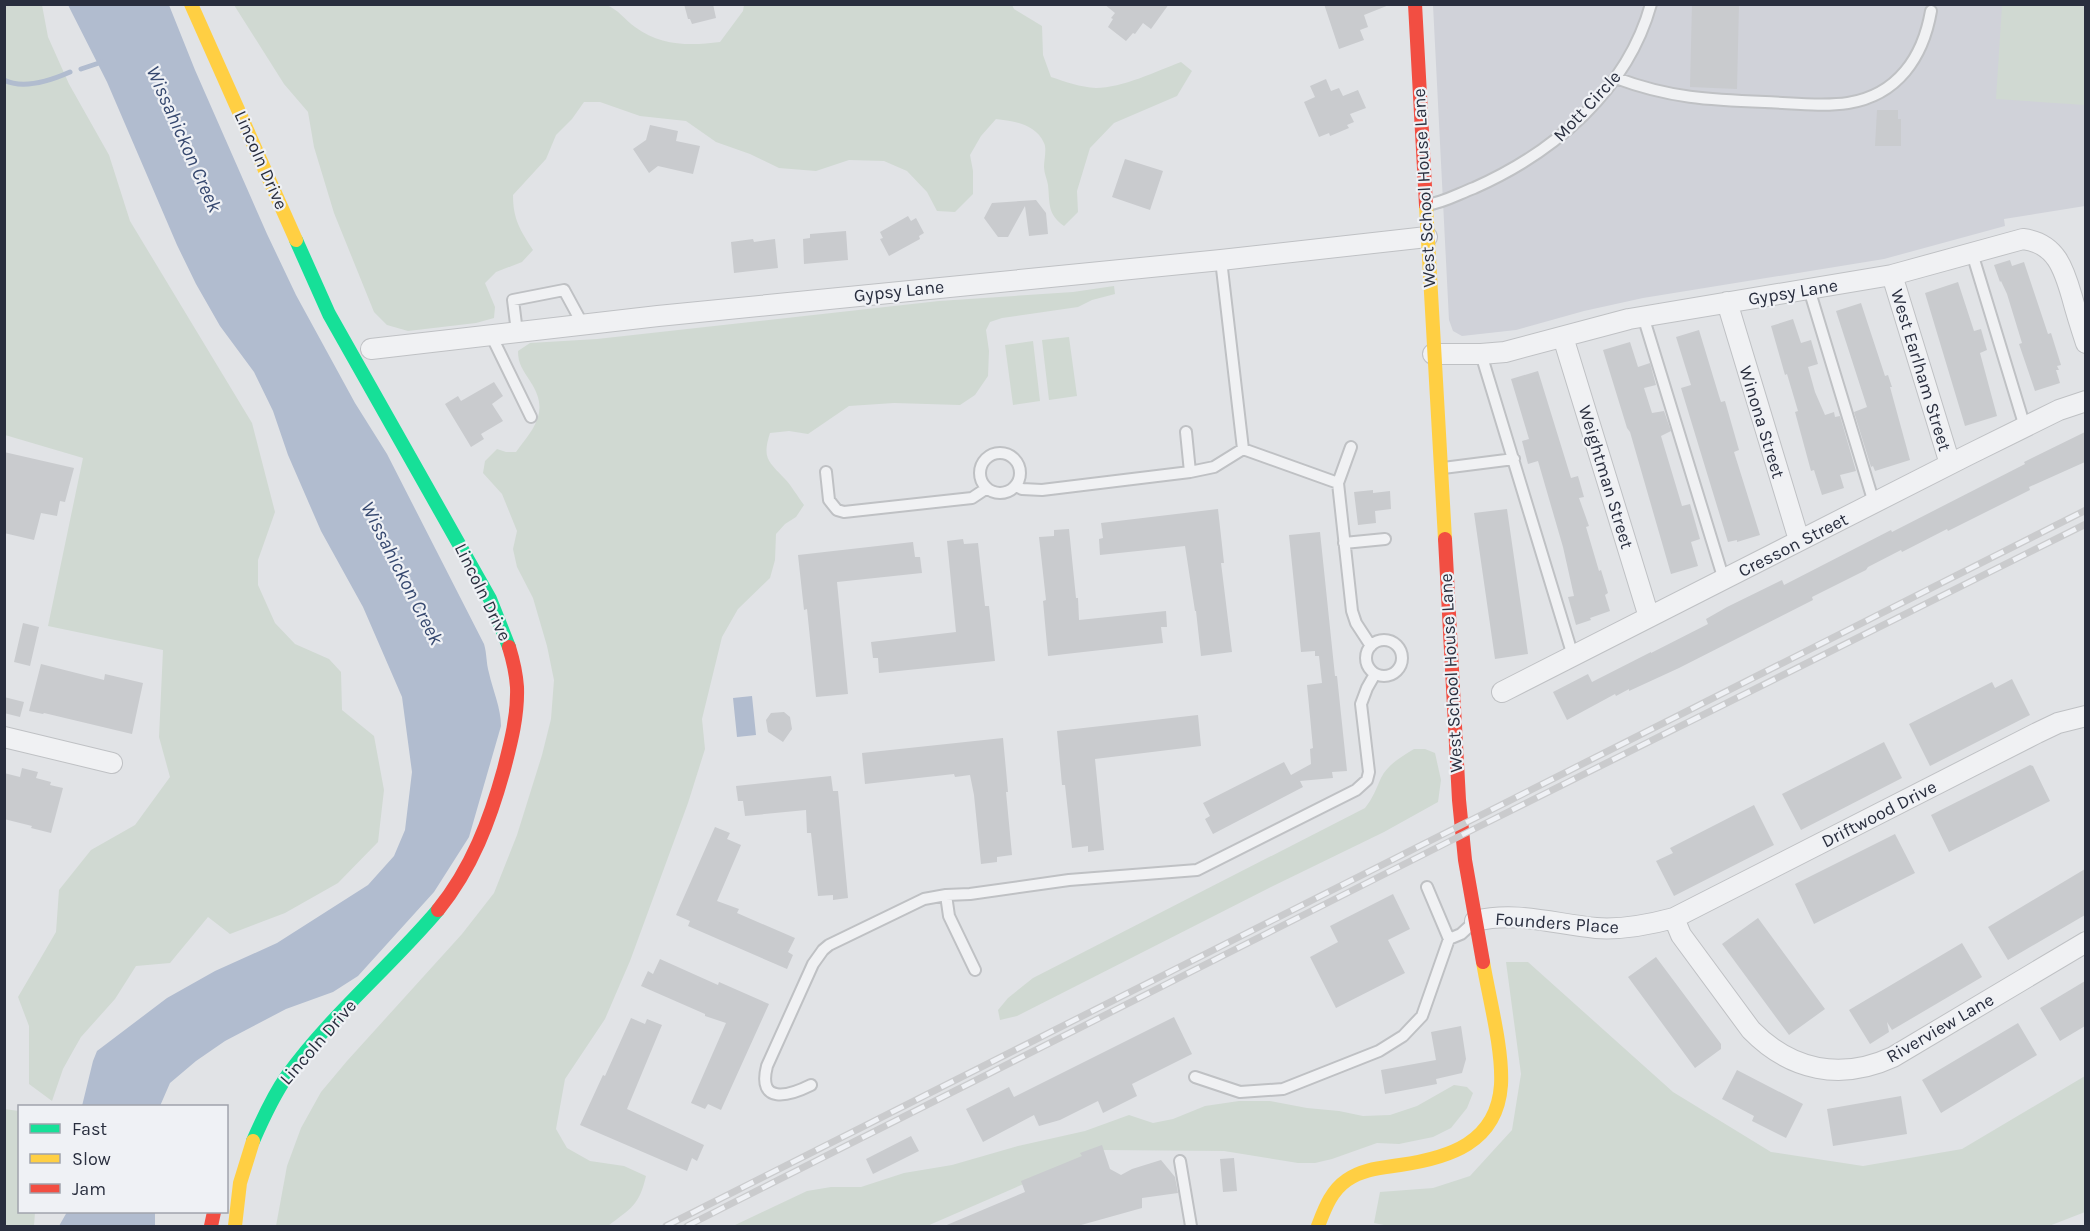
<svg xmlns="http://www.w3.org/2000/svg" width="2090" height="1231" font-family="Karla,sans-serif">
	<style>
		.built { fill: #d0d2d9 }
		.green { fill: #d0d9d2 }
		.water { fill: #b1bccf }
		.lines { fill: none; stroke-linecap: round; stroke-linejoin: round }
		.stream { stroke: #b1bccf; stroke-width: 5 }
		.building { fill: #c9cbce }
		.lane-casing { stroke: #bfc1c4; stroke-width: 14 }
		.street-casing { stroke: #bfc1c4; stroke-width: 22 }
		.lane { stroke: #f0f1f3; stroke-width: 10 }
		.street { stroke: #f0f1f3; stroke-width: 20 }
		.fast { stroke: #16e098; stroke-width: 14 }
		.slow { stroke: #ffcf43; stroke-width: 14 }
		.jam { stroke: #f24e42; stroke-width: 14 }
		.rail-casing { stroke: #cacbcd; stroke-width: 7 }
		.rail { stroke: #eff1f5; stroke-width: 4.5; stroke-dasharray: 14; stroke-linecap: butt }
		.labels { text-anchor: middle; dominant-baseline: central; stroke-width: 4.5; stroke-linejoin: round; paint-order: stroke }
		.street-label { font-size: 18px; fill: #292e3e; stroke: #eff1f5 }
		.water-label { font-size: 20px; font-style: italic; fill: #36486f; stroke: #eff1f5 }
	</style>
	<rect width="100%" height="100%" fill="#e1e3e6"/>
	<path class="built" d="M 1433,5 L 2085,5 L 2085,206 L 2004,219 L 2005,226 L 1884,259 L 1643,298 L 1584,311 L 1516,330 L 1462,336 L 1453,331 L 1449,320 Z"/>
	<path class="green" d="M 4,5 L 42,5 L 48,37 L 69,84 L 109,155 L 130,221 L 252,423 L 275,512 L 258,560 L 258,585 L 275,623 L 295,644 L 329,659 L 341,672 L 342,710 L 374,736 L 384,790 L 378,842 L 338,883 L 285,913 L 230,934 L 208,917 L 170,963 L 136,966 L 115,999 L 81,1037 L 73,1051 L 63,1069 L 52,1101 L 29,1084 L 29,1026 L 18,997 L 56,932 L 59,890 L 91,850 L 135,825 L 170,777 L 159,737 L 163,650 L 48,626 L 83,458 L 5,435 Z
		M 234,5 L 606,5 C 618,9 625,20 635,27 C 661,46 690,46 720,42 L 743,11 L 744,5 L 1012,5 L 1014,9 L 1042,26 L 1043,55 L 1051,77 C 1066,82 1080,87 1096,88 C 1122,88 1157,71 1181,62 L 1192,71 L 1177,96 L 1114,123 L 1090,148 L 1077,191 L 1078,212 L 1064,226 C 1047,214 1050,203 1048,185 C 1047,179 1044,173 1044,167 C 1044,160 1047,149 1044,143 C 1036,124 1014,121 996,119 L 981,136 L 970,155 L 973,171 L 973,194 L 955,212 L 937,211 L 927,192 L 907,171 L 884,161 L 849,160 L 816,171 L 779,168 L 750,154 L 716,142 L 686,121 L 640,116 L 600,102 L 584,102 L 572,119 L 556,135 L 546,159 L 513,195 C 513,219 520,230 533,250 L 522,262 L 496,272 L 485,283 L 495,307 L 494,318 L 476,323 L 408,331 L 387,325 L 374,312 L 334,213 L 314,147 L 308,112 L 284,84 Z
		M 2002,5 L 2085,5 L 2085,105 L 1996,99 Z
		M 1114,286 L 1115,294 L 1092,300 L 1078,307 L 1002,318 L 990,322 L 986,330 L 989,351 L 988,376 L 975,395 L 960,405 L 894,403 L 849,406 L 808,434 L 789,431 L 770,433 C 762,458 768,461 784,478 C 792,486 797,496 804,505 L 796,517 L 785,524 L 776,534 L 775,560 L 770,578 L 738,609 L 722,637 L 702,719 L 705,749 L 688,803 L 630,961 L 605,1019 L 565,1079 L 556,1129 L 567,1148 L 590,1161 L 624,1166 L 646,1176 C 639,1206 631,1208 608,1226 L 276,1226 L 287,1166 L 301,1128 L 321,1092 L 347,1061 L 462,934 L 494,893 L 517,835 L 542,755 L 551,719 L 554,680 L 547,646 L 533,598 L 517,567 L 513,549 L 517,531 L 502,494 L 483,473 L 485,461 L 497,449 L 506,452 L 516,452 C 535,427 550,411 530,381 C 523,370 518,364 518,351 L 530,343 L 597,339 L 939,301 L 1073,292 Z
		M 1069,337 L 1077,396 L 1049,400 L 1042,340 Z
		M 1033,341 L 1040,401 L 1013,405 L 1005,345 Z
		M 1414,749 L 1425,749 L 1435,753 L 1441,780 L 1438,802 L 1384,832 L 1271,887 L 1017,1016 L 1000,1020 L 998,1010 L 1008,998 L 1033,978 L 1365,808 C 1373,798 1376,789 1381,778 C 1388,764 1401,757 1414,749 Z
		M 1506,962 L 1528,962 L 1673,1092 L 1771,1152 L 1863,1166 L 1962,1149 L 2085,1076 L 2085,1212 L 2049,1226 L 1389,1226 L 1374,1223 L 1380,1192 L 1433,1188 L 1470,1176 L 1512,1130 L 1521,1074 Z
		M 1454,1085 L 1467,1087 L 1473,1093 L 1467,1108 L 1451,1128 L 1433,1137 L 1399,1144 L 1377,1143 L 1332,1159 L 1315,1163 L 1298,1163 L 1224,1151 L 1102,1150 L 927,1226 L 733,1226 L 807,1191 L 831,1187 L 861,1187 L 904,1173 L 952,1165 L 1018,1146 L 1085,1131 L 1129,1115 L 1153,1123 L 1173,1119 L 1205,1106 L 1239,1101 L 1270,1101 L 1307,1108 L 1339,1111 L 1363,1116 L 1390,1115 L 1417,1106 Z
		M 4,1109 L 19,1111 L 20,1212 L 35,1212 L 34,1226 L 5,1226 Z"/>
	<path class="water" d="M 68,5 L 169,5 L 195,70 L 267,234 L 296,295 L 355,403 L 387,454 L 484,644 C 487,654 486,663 489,673 C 493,691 501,708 501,726 L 469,837 L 434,892 L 358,976 L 333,992 L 286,1009 L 225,1041 L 196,1061 L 170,1083 L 160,1106 L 82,1106 L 93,1061 L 97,1051 L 167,998 L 215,971 L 277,943 L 368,885 L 394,856 L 405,830 L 412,772 L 402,697 L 363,607 L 321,531 L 288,455 L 273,411 L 254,372 L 220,326 L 196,284 L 177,245 L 107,82 Z
		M 752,696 L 756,735 L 737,737 L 733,698 Z
		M 67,1212 L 155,1212 L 155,1226 L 59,1226 Z"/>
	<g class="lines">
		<path class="stream" d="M 81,69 L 102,62
			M 4,80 C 24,90 52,80 70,72"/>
	</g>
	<path class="building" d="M 684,4 L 713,4 L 716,18 L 692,24 L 690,19 L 688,19 Z
		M 1104,4 L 1169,4 L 1151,29 L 1143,23 L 1135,34 L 1133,33 L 1126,41 L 1108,27 L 1113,19 L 1111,18 L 1115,13 Z
		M 1324,4 L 1389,4 L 1389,5 L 1364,15 L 1368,27 L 1360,30 L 1364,40 L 1339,49 Z
		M 1692,4 L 1739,4 L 1737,89 L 1690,87 Z
		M 1326,79 L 1331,91 L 1339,88 L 1343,96 L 1358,90 L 1366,108 L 1350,114 L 1354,122 L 1347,125 L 1349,128 L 1330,136 L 1329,133 L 1319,137 L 1304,102 L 1315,97 L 1310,86 Z
		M 1877,110 L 1898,110 L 1898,119 L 1901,119 L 1901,146 L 1875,146 Z
		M 650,125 L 678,131 L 676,141 L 700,146 L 693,174 L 658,166 L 649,173 L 633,149 L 646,140 Z
		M 1125,159 L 1163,171 L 1150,210 L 1112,197 Z
		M 1036,200 L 1046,213 L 1048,234 L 1029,236 L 1025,206 L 1008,237 L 998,237 L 984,218 L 992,203 Z
		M 908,216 L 911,221 L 916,218 L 924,233 L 919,236 L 920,239 L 889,256 L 880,239 L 883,238 L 880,232 Z
		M 846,231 L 848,260 L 804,264 L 803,239 L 810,238 L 810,234 Z
		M 753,239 L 754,242 L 775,239 L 778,268 L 734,273 L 731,242 Z
		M 2010,260 L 2012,266 L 2024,262 L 2048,334 L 2051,333 L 2061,365 L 2057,366 L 2059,370 L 2056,370 L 2060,383 L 2035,391 L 2019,344 L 2022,343 L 2007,294 L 2001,281 L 2000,282 L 1994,265 Z
		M 1958,282 L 1974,331 L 1981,329 L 1987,350 L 1980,353 L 1997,416 L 1965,426 L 1925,293 Z
		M 1861,303 L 1885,376 L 1888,375 L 1892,387 L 1890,387 L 1910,460 L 1875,471 L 1873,466 L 1871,467 L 1854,412 L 1867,407 L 1836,311 Z
		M 1793,319 L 1801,343 L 1811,340 L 1818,364 L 1808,367 L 1815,392 L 1825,415 L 1834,412 L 1835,417 L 1840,416 L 1856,471 L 1840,475 L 1844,488 L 1822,495 L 1814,470 L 1811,471 L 1795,412 L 1798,411 L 1787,374 L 1785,375 L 1771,326 Z
		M 1699,330 L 1719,396 L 1721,402 L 1725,401 L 1739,450 L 1734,452 L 1760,535 L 1737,542 L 1737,540 L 1728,542 L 1681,388 L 1691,385 L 1676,337 Z
		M 1630,342 L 1638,367 L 1650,363 L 1656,385 L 1644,388 L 1652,413 L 1664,411 L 1671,431 L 1661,436 L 1682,506 L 1690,504 L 1700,539 L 1691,542 L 1698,566 L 1671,574 L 1630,432 L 1627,428 L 1603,350 Z
		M 1538,371 L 1571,478 L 1578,476 L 1584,497 L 1579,498 L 1589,526 L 1586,527 L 1599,571 L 1601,570 L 1608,593 L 1605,595 L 1610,611 L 1590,618 L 1591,620 L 1576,625 L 1568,597 L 1574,596 L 1563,547 L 1538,461 L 1528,464 L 1522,441 L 1529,439 L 1511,379 Z
		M 494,382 L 503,396 L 492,404 L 503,421 L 481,434 L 484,439 L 471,447 L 445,404 L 458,396 L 461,401 Z
		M 2085,432 L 2085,462 L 2029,487 L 2030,490 L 1948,531 L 1947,529 L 1902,552 L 1901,550 L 1868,567 L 1866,570 L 1812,597 L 1813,600 L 1679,668 L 1629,691 L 1629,689 L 1616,696 L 1615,694 L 1567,720 L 1553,692 L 1588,674 L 1592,682 L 1651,652 L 1651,653 L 1708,624 L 1706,619 L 1727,607 L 1782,580 L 1784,585 L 1891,530 L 1892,532 L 2025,464 L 2024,462 Z
		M 4,452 L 74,468 L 65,502 L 60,501 L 57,516 L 41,513 L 34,540 L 4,533 Z
		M 1373,490 L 1373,493 L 1390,491 L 1391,509 L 1375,511 L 1376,523 L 1358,525 L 1354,492 Z
		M 1218,509 L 1224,563 L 1221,563 L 1232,652 L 1201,656 L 1196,611 L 1195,611 L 1185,546 L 1100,555 L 1099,539 L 1103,538 L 1101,523 Z
		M 1507,509 L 1528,654 L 1495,659 L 1474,513 Z
		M 1069,529 L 1076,598 L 1078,598 L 1079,620 L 1166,611 L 1167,627 L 1161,627 L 1163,643 L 1048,656 L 1043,601 L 1046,600 L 1039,537 L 1054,536 L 1054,530 Z
		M 1320,532 L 1335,676 L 1337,676 L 1347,771 L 1332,772 L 1333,778 L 1300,781 L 1303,787 L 1213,834 L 1205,819 L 1210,816 L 1203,803 L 1284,762 L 1291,775 L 1311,764 L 1310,749 L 1313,748 L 1307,685 L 1322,683 L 1319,656 L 1315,656 L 1315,651 L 1301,652 L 1289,535 Z
		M 963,539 L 964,544 L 978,543 L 985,606 L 989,606 L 995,661 L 879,673 L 878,658 L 873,658 L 871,642 L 956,632 L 947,541 Z
		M 913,542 L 915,557 L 920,557 L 922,573 L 837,582 L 848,694 L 816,697 L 807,609 L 804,610 L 798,555 Z
		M 23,623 L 39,627 L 30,666 L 14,662 Z
		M 41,664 L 104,680 L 105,674 L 143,683 L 132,734 L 44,713 L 43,714 L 29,711 Z
		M 2012,679 L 2030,715 L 1930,766 L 1909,724 L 1992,682 L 1995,688 Z
		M 4,697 L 24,702 L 20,717 L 4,713 Z
		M 784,712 L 790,717 L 792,729 L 783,742 L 768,732 L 766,720 L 771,713 Z
		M 1198,715 L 1201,746 L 1095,759 L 1104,850 L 1088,852 L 1088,846 L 1072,848 L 1065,785 L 1062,785 L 1057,731 Z
		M 1003,738 L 1008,792 L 1006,792 L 1012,855 L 997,857 L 997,862 L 981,864 L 974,795 L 970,775 L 955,777 L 954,774 L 865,784 L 862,753 Z
		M 1884,742 L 1902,778 L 1801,830 L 1782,794 Z
		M 2030,765 L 2033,766 L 2050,801 L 1949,852 L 1931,815 Z
		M 22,768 L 38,772 L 36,778 L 51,782 L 50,785 L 63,788 L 51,833 L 31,828 L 32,826 L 4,819 L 4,773 L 20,777 Z
		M 831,776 L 833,791 L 838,791 L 848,898 L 833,900 L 833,895 L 818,896 L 811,833 L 807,833 L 806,810 L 745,816 L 743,801 L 738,801 L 736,786 Z
		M 1754,805 L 1774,845 L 1674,896 L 1656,861 L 1673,853 L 1670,848 Z
		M 715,827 L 730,833 L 727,839 L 741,845 L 717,901 L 739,909 L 737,913 L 795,938 L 788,952 L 793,955 L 787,969 L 688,926 L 690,921 L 676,915 Z
		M 1895,834 L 1915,873 L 1814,924 L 1795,884 Z
		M 2085,869 L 2085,915 L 2008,960 L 1988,927 Z
		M 1393,894 L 1410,929 L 1388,940 L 1405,973 L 1336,1008 L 1310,957 L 1338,942 L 1330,926 Z
		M 1758,918 L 1825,1009 L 1789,1035 L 1722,944 Z
		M 1962,943 L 1982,977 L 1892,1030 L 1887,1022 L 1889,1032 L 1870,1044 L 1849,1010 Z
		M 1656,957 L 1721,1044 L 1721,1049 L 1695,1068 L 1628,977 Z
		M 660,959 L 718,985 L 719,982 L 769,1004 L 721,1110 L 708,1104 L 705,1109 L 691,1103 L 726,1023 L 705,1016 L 705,1014 L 641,986 L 648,971 L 653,974 Z
		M 2085,981 L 2085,1026 L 2060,1041 L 2040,1008 Z
		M 1174,1017 L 1192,1054 L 1132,1084 L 1137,1096 L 1103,1113 L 1098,1101 L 1060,1120 L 1039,1126 L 1034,1115 L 983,1142 L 966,1109 L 1009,1087 L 1014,1097 Z
		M 631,1018 L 645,1024 L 647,1019 L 662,1025 L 627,1109 L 704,1145 L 697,1161 L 692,1158 L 687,1171 L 580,1125 L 603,1075 L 605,1076 Z
		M 2018,1023 L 2037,1055 L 1941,1113 L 1922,1080 Z
		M 1461,1026 L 1466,1059 L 1462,1073 L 1436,1079 L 1437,1084 L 1385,1094 L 1381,1070 L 1436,1060 L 1431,1032 Z
		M 1737,1070 L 1803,1104 L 1786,1138 L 1752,1121 L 1754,1116 L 1722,1099 Z
		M 1901,1096 L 1907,1134 L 1833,1146 L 1827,1109 Z
		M 911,1136 L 919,1151 L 873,1174 L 866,1159 Z
		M 1102,1145 L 1110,1169 L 1121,1175 L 1132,1169 L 1161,1160 L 1175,1177 L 1178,1193 L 1142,1198 L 1142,1208 L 1074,1227 L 942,1227 L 1025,1192 L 1021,1181 L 1082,1156 L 1080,1153 Z
		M 1234,1158 L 1237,1191 L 1223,1192 L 1220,1159 Z"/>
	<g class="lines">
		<defs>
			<path id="lane" d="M 1616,78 C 1669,98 1710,100 1765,102 C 1792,103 1822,107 1848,103 C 1898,95 1923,57 1931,11
				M 1426,205 C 1443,203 1458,194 1474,188 C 1553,153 1627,91 1651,4
				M 1972,253 L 2025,427
				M 1221,260 L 1243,449
				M 1809,289 L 1874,503
				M 1643,316 L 1724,580
				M 517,332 L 513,300 L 564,290 L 583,325
				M 491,335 L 531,417
				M 1481,354 L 1573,656
				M980 473a20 20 0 1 1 40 0a20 20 0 1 1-40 0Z
				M 1443,468 L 1514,459
				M 826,472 L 829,500 L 837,510 L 844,512 L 972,498 L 987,488
				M 1190,472 L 1214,467 L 1243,449 L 1338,483 L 1351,447
				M 1338,483 L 1352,611 L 1356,623 L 1371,646
				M 1016,486 L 1022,489 L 1042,490 L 1190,472 L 1186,432
				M 1344,543 L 1385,539
				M1366 658a18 18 0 1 1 36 0a18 18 0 1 1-36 0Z
				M 1427,887 L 1449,939
				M 946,895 L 970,894 L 1069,880 L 1197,870 L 1356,790 L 1367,780 L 1369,772 L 1361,704 L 1367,688 L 1375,674
				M 1195,1077 L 1240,1092 L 1283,1089 L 1379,1051 L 1403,1036 L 1422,1016 L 1449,939 L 1461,934 L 1473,923
				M 811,1085 C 789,1096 757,1105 767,1066 L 813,964 L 823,950 L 829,945 L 924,899 L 946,895 L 949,916 L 975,970
				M 1180,1161 L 1191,1226"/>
			<path id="street" d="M 1892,275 L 1950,464
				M 1727,302 L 1799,540
				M 1563,337 L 1649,617
				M 371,349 L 658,316 L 1221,260 L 1427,237
				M 1433,354 L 1481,354 L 1505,352 L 1629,319 L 1892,275 L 2023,239 C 2056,243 2064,269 2072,297 C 2076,312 2081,328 2086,343
				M 1502,692 L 1968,455 L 2059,410 L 2086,401
				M 4,737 L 112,763
				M 1674,918 L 1681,935 L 1751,1030 C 1791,1071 1841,1081 1893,1057 L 2086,942
				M 1475,921 C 1517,911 1554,924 1596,928 C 1622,930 1648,925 1674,918 L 2037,733 L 2058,723 L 2086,716"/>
		</defs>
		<use href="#lane" class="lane-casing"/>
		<use href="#street" class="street-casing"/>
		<use href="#lane" class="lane"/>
		<use href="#street" class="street"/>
		<path class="fast" d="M 296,240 L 329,314 L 490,599 L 509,647
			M 253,1141 C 263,1118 273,1096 287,1076 C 331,1015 390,967 438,910"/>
		<path class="slow" d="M 191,4 L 296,240
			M 1426,205 L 1445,539
			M 235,1226 L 240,1183 L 253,1141
			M 1318,1226 C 1325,1208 1331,1191 1347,1180 C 1363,1169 1381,1168 1400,1165 C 1449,1158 1497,1143 1501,1085 C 1503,1049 1489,998 1483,962"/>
		<path class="jam" d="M 1415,4 L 1426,205
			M 1445,539 L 1459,800 L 1465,860 L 1483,962
			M 438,910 C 472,868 490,820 504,769 C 511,742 518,715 517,687 C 516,673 513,660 509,647
			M 211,1226 L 214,1212"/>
		<defs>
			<path id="rail" d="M 666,1226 L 2086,510
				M 687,1226 L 1462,835 L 2086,524"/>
		</defs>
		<use href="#rail" class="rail-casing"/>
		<use href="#rail" class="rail"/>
	</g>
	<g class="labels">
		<g class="street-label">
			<text transform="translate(1587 106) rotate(-47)">Mott Circle</text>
			<text transform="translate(261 160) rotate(66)">Lincoln Drive</text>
			<text transform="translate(1424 188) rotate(-93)">West School House Lane</text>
			<text transform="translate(899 291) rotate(-6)">Gypsy Lane</text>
			<text transform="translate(1793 292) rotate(-9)">Gypsy Lane</text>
			<text transform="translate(1921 370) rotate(73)">West Earlham Street</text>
			<text transform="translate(1762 422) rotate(73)">Winona Street</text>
			<text transform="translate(1606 477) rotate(73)">Weightman Street</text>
			<text transform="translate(1793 545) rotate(-27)">Cresson Street</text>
			<text transform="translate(483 592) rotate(64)">Lincoln Drive</text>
			<text transform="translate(1451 673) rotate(-93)">West School House Lane</text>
			<text transform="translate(1879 814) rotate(-27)">Driftwood Drive</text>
			<text transform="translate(1557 923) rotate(4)">Founders Place</text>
			<text transform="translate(1940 1028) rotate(-30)">Riverview Lane</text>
			<text transform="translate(318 1042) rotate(-49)">Lincoln Drive</text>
		</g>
		<g class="water-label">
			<text transform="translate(184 139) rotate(66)">Wissahickon Creek</text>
			<text transform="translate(402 573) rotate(63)">Wissahickon Creek</text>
		</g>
	</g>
	<rect width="2090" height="1231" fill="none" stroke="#292e3e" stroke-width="12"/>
	<rect x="18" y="1105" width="210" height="108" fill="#eff1f5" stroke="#a0a3ac" stroke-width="1.5"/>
	<rect x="30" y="1124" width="30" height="9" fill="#16e098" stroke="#a0a3ac" stroke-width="1.5"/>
	<text x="72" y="1135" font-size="18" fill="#292e3e">Fast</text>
	<rect x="30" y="1154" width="30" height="9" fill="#ffcf43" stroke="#a0a3ac" stroke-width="1.5"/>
	<text x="72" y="1165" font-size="18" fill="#292e3e">Slow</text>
	<rect x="30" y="1184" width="30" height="9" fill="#f24e42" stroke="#a0a3ac" stroke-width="1.5"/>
	<text x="72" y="1195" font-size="18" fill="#292e3e">Jam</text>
</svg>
